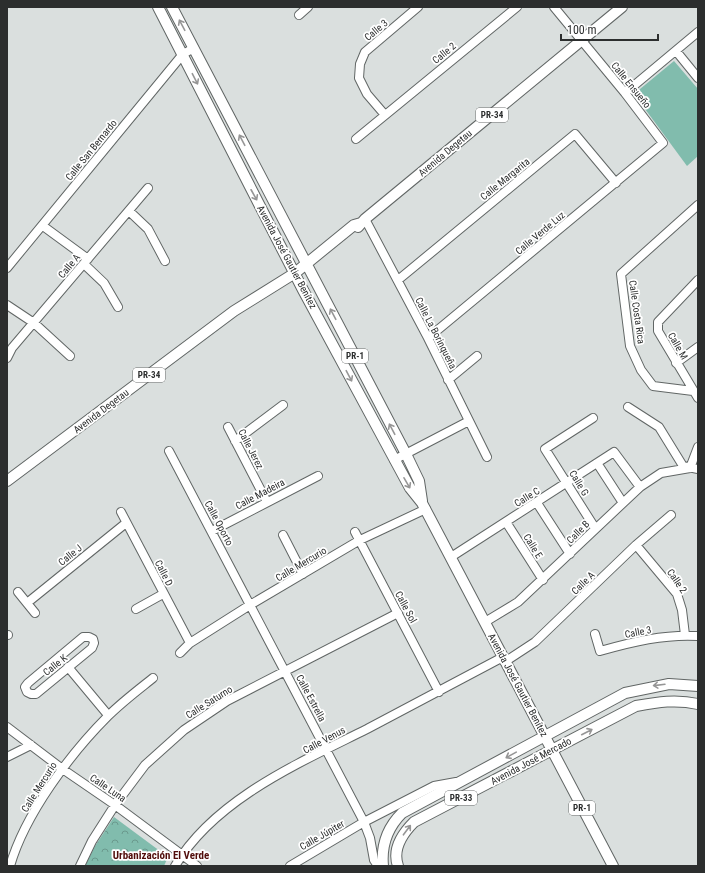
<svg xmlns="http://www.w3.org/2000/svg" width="705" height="873" font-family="'Roboto Condensed',sans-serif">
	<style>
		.park { fill: url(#park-crowns) }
		.pitch { fill: #81bcad }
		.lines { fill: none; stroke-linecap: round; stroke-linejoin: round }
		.minor-casing { stroke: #616665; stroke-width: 10 }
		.major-casing { stroke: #616665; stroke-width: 12 }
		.minor { stroke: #fff; stroke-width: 8 }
		.major { stroke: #fff; stroke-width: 10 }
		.oneway { stroke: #969696 }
		.labels { text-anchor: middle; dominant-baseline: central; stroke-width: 3.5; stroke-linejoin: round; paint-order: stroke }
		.shield { fill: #fff; stroke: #6b6d6d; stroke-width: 1 }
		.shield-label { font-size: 9px; font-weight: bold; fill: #2c2e2e }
		.street-label { font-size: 10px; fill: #2c2e2e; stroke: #fff }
		.neighbourhood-label { font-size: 11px; font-weight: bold; fill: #510d0b; stroke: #fff }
	</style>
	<defs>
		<pattern id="park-crowns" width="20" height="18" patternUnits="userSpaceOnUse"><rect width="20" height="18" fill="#81bcad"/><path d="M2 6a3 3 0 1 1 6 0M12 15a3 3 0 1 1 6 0" fill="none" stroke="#6a998d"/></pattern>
	</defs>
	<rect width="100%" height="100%" fill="#dadfde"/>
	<path class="park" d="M 114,817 L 168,857 L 164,866 L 85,866 L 95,846 Z"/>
	<path class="pitch" d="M 674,61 L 698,89 L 698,156 L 687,166 L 634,94 Z"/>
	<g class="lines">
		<defs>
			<path id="minor" d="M 299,15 L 308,7
				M 676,51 L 698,78
				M 625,93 L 698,32
				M 385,115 L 367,94 L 359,78 L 360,64 L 365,52 L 418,7
				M 356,139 L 517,7
				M 129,211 L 148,229 L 165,261
				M 365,219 L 428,338 L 487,457
				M 43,226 L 88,259
				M 84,264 L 104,283 L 118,307
				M 7,268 L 183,54 L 194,48
				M 398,280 L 575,134 L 616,183
				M 698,280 L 658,322 L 658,331 L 698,398
				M 7,305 L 34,323 L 70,356
				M 428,338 L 663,143 L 625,93 L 554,7
				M 7,358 L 12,348 L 148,188
				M 676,363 L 698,347
				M 448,380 L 477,356
				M 693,391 L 653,386 L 641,370 L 630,346 L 621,274 L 698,205
				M 628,407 L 659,427 L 683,466 L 698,469
				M 593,418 L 545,449 L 595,528
				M 228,427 L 267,502
				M 235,441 L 283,405
				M 169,451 L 364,822 L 370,838 L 374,860 L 378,866
				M 394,460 L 469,421
				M 597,463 L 623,503
				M 690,468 L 698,447
				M 537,503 L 570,554
				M 121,512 L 190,643
				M 506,522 L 543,580
				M 212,531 L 318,476
				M 355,532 L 439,692
				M 283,535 L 303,574
				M 636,545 L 677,594 L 682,610 L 685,635
				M 451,557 L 614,452 L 640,487
				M 18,592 L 35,613
				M 27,603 L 126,523
				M 136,609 L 163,594
				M 485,622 L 518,602 L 640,487 L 661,473 L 690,468
				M 595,634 L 600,651 C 632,642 664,634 698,636
				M 7,635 L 8,635
				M 83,637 L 89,637 L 93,639 L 94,643 L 92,648 L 36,694 L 31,694 L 27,692 L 25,687 L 28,683 Z
				M 180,653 L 190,643 L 250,605 L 360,540 L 426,509
				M 506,661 L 535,642 L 636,545 L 671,515
				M 68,667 L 108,715
				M 7,727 L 61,768 L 115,805 L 197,866
				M 7,757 L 31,745
				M 10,866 C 25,814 70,754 108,716 C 122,702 138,690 153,678
				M 80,866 L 92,841 L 115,805 L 145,765 L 184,730 L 227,701 L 398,613
				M 175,866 C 215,799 299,763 367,729 C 413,705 458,681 503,657
				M 290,866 L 364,822 L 434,786 L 456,782"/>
			<path id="major" d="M 158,7 L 303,290 L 410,488 L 422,503 L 613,866
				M 172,7 L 406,454 L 419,481 L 422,501
				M 358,227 L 365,219 L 622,7
				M 7,481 L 234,311 L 295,273 L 354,225 L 361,223
				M 383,866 C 381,845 387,828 402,813 L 625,693 L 669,684 L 698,686
				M 398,866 C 392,849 403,833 414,822 L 636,706 C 658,702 676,699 698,704"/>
		</defs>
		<use href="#minor" class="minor-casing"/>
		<use href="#major" class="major-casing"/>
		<use href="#minor" class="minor"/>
		<use href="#major" class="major"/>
	</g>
	<defs><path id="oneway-shaft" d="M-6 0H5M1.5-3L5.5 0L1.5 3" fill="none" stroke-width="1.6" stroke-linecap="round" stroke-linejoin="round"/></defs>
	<g class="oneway">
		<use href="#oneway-shaft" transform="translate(182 25) rotate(-118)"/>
		<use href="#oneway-shaft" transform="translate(195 79) rotate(63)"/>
		<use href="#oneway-shaft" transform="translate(242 140) rotate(-118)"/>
		<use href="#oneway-shaft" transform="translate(254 195) rotate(61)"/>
		<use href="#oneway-shaft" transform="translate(333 314) rotate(-118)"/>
		<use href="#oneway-shaft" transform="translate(349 376) rotate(62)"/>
		<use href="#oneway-shaft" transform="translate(392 429) rotate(-118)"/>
		<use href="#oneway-shaft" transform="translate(407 483) rotate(60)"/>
		<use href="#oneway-shaft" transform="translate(659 685) rotate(173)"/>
		<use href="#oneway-shaft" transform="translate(587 732) rotate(-27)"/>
		<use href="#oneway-shaft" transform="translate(511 755) rotate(151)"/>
		<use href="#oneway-shaft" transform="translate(407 830) rotate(-53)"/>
	</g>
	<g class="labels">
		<g class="shield">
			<rect x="476" y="108" width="32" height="14" rx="3"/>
			<rect x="342" y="349" width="26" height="14" rx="3"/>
			<rect x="133" y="368" width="32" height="14" rx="3"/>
			<rect x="445" y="791" width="32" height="14" rx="3"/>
			<rect x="569" y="801" width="26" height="14" rx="3"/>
		</g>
		<g class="shield-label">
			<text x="492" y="115">PR-34</text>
			<text x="355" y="356">PR-1</text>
			<text x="149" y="375">PR-34</text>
			<text x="461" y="798">PR-33</text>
			<text x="582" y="808">PR-1</text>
		</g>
		<g class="street-label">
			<text transform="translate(376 30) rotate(-40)">Calle 3</text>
			<text transform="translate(444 53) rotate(-39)">Calle 2</text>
			<text transform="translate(631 85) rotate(51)">Calle Ensueño</text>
			<text transform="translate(91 150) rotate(-51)">Calle San Bernardo</text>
			<text transform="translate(445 153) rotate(-40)">Avenida Degetau</text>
			<text transform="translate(505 179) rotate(-39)">Calle Margarita</text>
			<text transform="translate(540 233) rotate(-40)">Calle Verde Luz</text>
			<text transform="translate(287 257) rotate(62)">Avenida José Gautier Benítez</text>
			<text transform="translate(69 266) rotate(-50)">Calle A</text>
			<text transform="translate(637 312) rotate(82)">Calle Costa Rica</text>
			<text transform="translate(436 333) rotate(63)">Calle La Borinqueña</text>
			<text transform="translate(678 346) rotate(60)">Calle M</text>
			<text transform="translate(101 411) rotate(-37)">Avenida Degetau</text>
			<text transform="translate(251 449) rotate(63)">Calle Jerez</text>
			<text transform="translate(579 483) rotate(58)">Calle G</text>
			<text transform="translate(260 494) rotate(-28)">Calle Madeira</text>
			<text transform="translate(527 497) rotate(-32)">Calle C</text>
			<text transform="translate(219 523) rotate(62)">Calle Oporto</text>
			<text transform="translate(578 532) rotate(-45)">Calle B</text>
			<text transform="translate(533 546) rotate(58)">Calle E</text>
			<text transform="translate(70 555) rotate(-39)">Calle J</text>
			<text transform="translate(301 564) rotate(-31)">Calle Mercurio</text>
			<text transform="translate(164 573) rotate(63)">Calle D</text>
			<text transform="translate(677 581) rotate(55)">Calle 2</text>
			<text transform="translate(583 583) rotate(-44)">Calle A</text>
			<text transform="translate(406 607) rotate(62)">Calle Sol</text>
			<text transform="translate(638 632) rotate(-11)">Calle 3</text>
			<text transform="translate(55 665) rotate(-39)">Calle K</text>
			<text transform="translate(518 685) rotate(62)">Avenida José Gautier Benítez</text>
			<text transform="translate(311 698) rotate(62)">Calle Estrella</text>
			<text transform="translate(209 702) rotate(-32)">Calle Saturno</text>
			<text transform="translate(324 740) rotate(-28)">Calle Venus</text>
			<text transform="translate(531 761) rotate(-28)">Avenida José Mercado</text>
			<text transform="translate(39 787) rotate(-58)">Calle Mercurio</text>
			<text transform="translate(108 788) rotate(34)">Calle Luna</text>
			<text transform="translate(322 835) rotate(-30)">Calle Júpiter</text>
		</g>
		<g class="neighbourhood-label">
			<text x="161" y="855">Urbanización El Verde</text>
		</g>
	</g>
	<rect width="705" height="873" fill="none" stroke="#2c2e2e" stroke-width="16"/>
	<path d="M561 34v6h97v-6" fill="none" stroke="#2c2e2e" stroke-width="2"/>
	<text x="567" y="34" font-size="12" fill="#2c2e2e" stroke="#ffffff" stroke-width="3" paint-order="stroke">100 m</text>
</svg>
